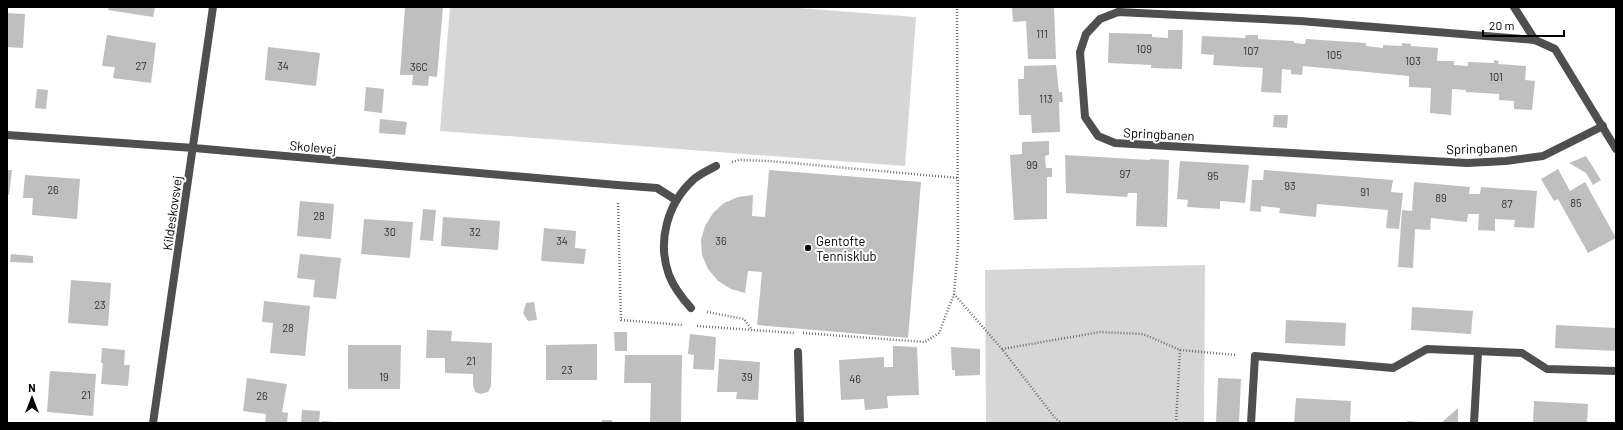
<svg xmlns="http://www.w3.org/2000/svg" width="1623" height="430" font-family="Barlow,sans-serif">
	<style>
		.green { fill: #d6d6d6 }
		.building { fill: #bfbfbf }
		.lines { fill: none; stroke-linecap: round; stroke-linejoin: round }
		.path { stroke: #717171; stroke-width: 2.5; stroke-dasharray: 1 2; stroke-linecap: butt }
		.service { stroke: #4f4f4f; stroke-width: 8 }
		.minor { stroke: #4f4f4f; stroke-width: 8 }
		.poi-dot { fill: #000; stroke: #fff; stroke-width: 1.5 }
		.labels { text-anchor: middle; dominant-baseline: central; stroke-width: 4; stroke-linejoin: round; paint-order: stroke }
		.number-label { font-size: 11px; fill: #303030 }
		.street-label { font-size: 13px; fill: #000; stroke: #fff }
		.poi-label { font-size: 13px; fill: #000; stroke: #fff; text-anchor: start }
	</style>
	<rect width="100%" height="100%" fill="#fff"/>
	<path class="green" d="M 450,7 L 785,7 L 916,17 L 905,166 L 440,131 Z
		M 1205,265 L 1204,423 L 986,423 L 985,270 Z"/>
	<path class="building" d="M 109,7 L 155,7 L 153,17 L 108,10 Z
		M 405,7 L 443,7 L 437,77 L 429,76 L 428,86 L 412,85 L 413,75 L 400,75 Z
		M 1012,7 L 1054,7 L 1056,59 L 1028,59 L 1026,21 L 1013,22 Z
		M 7,13 L 25,14 L 23,48 L 7,47 Z
		M 1168,30 L 1183,30 L 1182,69 L 1151,68 L 1151,65 L 1108,63 L 1109,33 L 1152,34 L 1152,37 L 1168,38 Z
		M 107,35 L 156,43 L 151,83 L 113,78 L 115,67 L 102,66 Z
		M 1246,35 L 1258,35 L 1258,39 L 1294,41 L 1294,43 L 1305,44 L 1306,39 L 1366,43 L 1366,46 L 1383,48 L 1383,45 L 1402,46 L 1402,43 L 1411,44 L 1411,46 L 1438,48 L 1437,61 L 1454,61 L 1454,65 L 1468,66 L 1468,62 L 1494,63 L 1494,60 L 1499,61 L 1498,64 L 1526,66 L 1525,80 L 1535,81 L 1532,110 L 1514,109 L 1514,101 L 1499,100 L 1499,94 L 1466,92 L 1466,90 L 1452,89 L 1451,115 L 1430,113 L 1431,88 L 1409,87 L 1409,76 L 1303,66 L 1302,75 L 1291,74 L 1291,70 L 1282,69 L 1281,93 L 1261,92 L 1263,68 L 1213,65 L 1214,55 L 1201,54 L 1202,36 L 1245,38 Z
		M 268,47 L 320,53 L 316,86 L 265,80 Z
		M 1056,65 L 1059,92 L 1062,92 L 1063,102 L 1059,102 L 1060,132 L 1032,133 L 1031,115 L 1019,115 L 1018,79 L 1024,79 L 1024,66 Z
		M 366,87 L 384,89 L 382,113 L 364,111 Z
		M 37,89 L 48,90 L 46,109 L 35,108 Z
		M 1274,115 L 1288,115 L 1287,128 L 1273,127 Z
		M 380,119 L 407,122 L 405,135 L 379,133 Z
		M 1049,141 L 1049,155 L 1045,156 L 1046,168 L 1052,168 L 1052,177 L 1047,177 L 1047,219 L 1014,220 L 1010,155 L 1022,154 L 1022,142 Z
		M 1065,155 L 1150,160 L 1150,159 L 1169,160 L 1167,227 L 1136,226 L 1137,193 L 1128,193 L 1127,197 L 1066,193 Z
		M 1586,156 L 1601,180 L 1593,185 L 1586,173 L 1569,163 Z
		M 1180,161 L 1249,165 L 1245,203 L 1220,201 L 1220,209 L 1187,207 L 1188,200 L 1177,199 Z
		M 1558,169 L 1570,191 L 1585,182 L 1616,238 L 1588,253 L 1558,199 L 1554,201 L 1541,179 Z
		M 7,170 L 12,170 L 9,195 L 7,195 Z
		M 769,170 L 921,182 L 908,338 L 757,325 L 762,272 L 748,271 L 745,293 L 731,289 L 718,281 L 708,269 L 702,255 L 701,240 L 705,226 L 713,213 L 724,203 L 738,197 L 753,195 L 752,216 L 765,217 Z
		M 1264,170 L 1393,180 L 1391,192 L 1403,193 L 1399,229 L 1386,228 L 1388,210 L 1317,204 L 1316,217 L 1279,213 L 1280,208 L 1261,206 L 1261,212 L 1250,211 L 1252,180 L 1263,180 Z
		M 25,175 L 80,179 L 77,219 L 32,215 L 33,198 L 23,198 Z
		M 1414,182 L 1470,187 L 1469,194 L 1480,194 L 1481,187 L 1537,191 L 1534,228 L 1514,227 L 1515,220 L 1495,219 L 1495,231 L 1478,230 L 1479,214 L 1468,214 L 1467,222 L 1431,218 L 1430,230 L 1415,229 L 1413,268 L 1398,267 L 1402,210 L 1412,211 Z
		M 300,201 L 334,204 L 331,239 L 297,236 Z
		M 423,209 L 436,210 L 433,241 L 420,240 Z
		M 443,217 L 500,221 L 498,250 L 441,246 Z
		M 364,219 L 413,222 L 410,258 L 361,254 Z
		M 544,228 L 576,231 L 575,248 L 586,249 L 584,264 L 541,261 Z
		M 11,254 L 33,256 L 33,263 L 10,262 Z
		M 300,254 L 341,258 L 336,299 L 313,297 L 315,280 L 297,278 Z
		M 71,280 L 111,283 L 108,326 L 68,323 Z
		M 264,301 L 310,306 L 305,356 L 270,353 L 273,323 L 262,322 Z
		M 534,302 L 537,320 L 528,321 L 523,313 L 526,303 Z
		M 1412,307 L 1473,311 L 1471,334 L 1411,330 Z
		M 1286,320 L 1346,323 L 1345,346 L 1285,343 Z
		M 1556,325 L 1616,328 L 1616,351 L 1555,348 Z
		M 427,330 L 452,331 L 451,341 L 492,343 L 491,386 L 488,392 L 481,394 L 475,392 L 473,385 L 473,374 L 445,373 L 445,358 L 426,358 Z
		M 614,332 L 627,332 L 627,351 L 615,351 Z
		M 690,334 L 716,337 L 714,370 L 693,369 L 694,355 L 688,354 Z
		M 597,344 L 597,380 L 546,380 L 546,345 Z
		M 348,345 L 401,345 L 400,389 L 348,389 Z
		M 893,346 L 917,347 L 919,395 L 887,396 L 888,408 L 865,410 L 864,399 L 841,400 L 839,360 L 884,357 L 884,367 L 893,367 Z
		M 951,347 L 980,349 L 980,375 L 955,376 L 955,370 L 952,370 Z
		M 102,348 L 125,350 L 124,365 L 130,365 L 128,386 L 101,384 L 103,363 L 101,363 Z
		M 625,355 L 682,355 L 681,423 L 650,423 L 651,383 L 624,383 Z
		M 719,359 L 760,362 L 758,400 L 736,399 L 737,392 L 717,392 Z
		M 50,371 L 96,374 L 93,416 L 47,412 Z
		M 247,378 L 287,384 L 282,412 L 288,413 L 287,423 L 265,423 L 266,414 L 243,411 Z
		M 1218,378 L 1241,379 L 1239,423 L 1216,423 Z
		M 1296,398 L 1351,401 L 1350,423 L 1294,423 Z
		M 1534,401 L 1588,404 L 1587,423 L 1533,423 Z
		M 1458,408 L 1458,423 L 1441,423 Z
		M 302,410 L 320,411 L 319,423 L 301,423 Z
		M 602,420 L 612,420 L 612,423 L 602,423 Z
		M 322,421 L 333,422 L 333,423 L 322,423 Z
		M 1407,421 L 1421,422 L 1421,423 L 1407,423 Z"/>
	<g class="lines">
		<path class="path" d="M 732,162 L 739,160 L 769,161 L 958,178
			M 618,203 L 621,320 L 682,325
			M 954,294 L 1002,349 L 1055,418 L 1062,423
			M 707,312 L 744,319 L 752,330
			M 697,326 L 794,333
			M 803,333 L 925,342 L 939,333 L 954,294 L 958,246 L 957,7
			M 1002,349 L 1100,332 L 1143,334 L 1180,350 L 1237,355
			M 1176,423 L 1180,350"/>
		<path class="service" d="M 1514,7 L 1535,40
			M 617,185 L 657,188 L 676,200
			M 691,308 C 682,298 674,288 669,275 C 657,242 667,204 693,180 C 699,174 709,170 716,166
			M 1474,423 L 1478,352"/>
		<path class="minor" d="M 1603,126 L 1543,156 L 1506,161 L 1467,163 L 1115,143 L 1098,136 L 1085,117 L 1080,52 L 1086,34 L 1100,19 L 1118,12 L 1300,21 L 1535,40 L 1555,49 L 1616,149
			M 7,135 L 194,148 L 617,185
			M 798,352 L 800,423
			M 153,423 L 213,7
			M 1251,423 L 1255,356 L 1393,368 L 1427,349 L 1522,353 L 1547,369 L 1616,371"/>
	</g>
	<circle class="poi-dot" cx="808" cy="248" r="4"/>
	<g class="labels">
		<g class="number-label">
			<text x="1042" y="33">111</text>
			<text x="1144" y="48">109</text>
			<text x="1251" y="50">107</text>
			<text x="1334" y="54">105</text>
			<text x="1413" y="60">103</text>
			<text x="141" y="65">27</text>
			<text x="283" y="65">34</text>
			<text x="419" y="66">36C</text>
			<text x="1496" y="76">101</text>
			<text x="1046" y="98">113</text>
			<text x="1032" y="164">99</text>
			<text x="1125" y="173">97</text>
			<text x="1213" y="175">95</text>
			<text x="1290" y="185">93</text>
			<text x="53" y="189">26</text>
			<text x="1365" y="191">91</text>
			<text x="1441" y="197">89</text>
			<text x="1576" y="202">85</text>
			<text x="1507" y="203">87</text>
			<text x="319" y="215">28</text>
			<text x="390" y="231">30</text>
			<text x="475" y="231">32</text>
			<text x="562" y="240">34</text>
			<text x="721" y="240">36</text>
			<text x="100" y="304">23</text>
			<text x="288" y="327">28</text>
			<text x="471" y="360">21</text>
			<text x="567" y="369">23</text>
			<text x="384" y="376">19</text>
			<text x="747" y="376">39</text>
			<text x="855" y="378">46</text>
			<text x="86" y="394">21</text>
			<text x="262" y="395">26</text>
		</g>
		<g class="street-label">
			<text transform="translate(1159 134) rotate(3)">Springbanen</text>
			<text transform="translate(313 147) rotate(5)">Skolevej</text>
			<text transform="translate(1482 148) rotate(-2)">Springbanen</text>
			<text transform="translate(172 213) rotate(-82)">Kildeskovsvej</text>
		</g>
		<g class="poi-label">
			<text x="816" y="241">Gentofte<tspan x="816" dy="15">Tennisklub</tspan></text>
		</g>
	</g>
	<rect width="1623" height="430" fill="none" stroke="#000000" stroke-width="16"/>
	<g transform="translate(32 398)" stroke="#ffffff" stroke-width="3" paint-order="stroke">
	<path d="M0-3L7 15L0 10L-7 15Z" fill="#000000"/>
	<text y="-6" font-size="11" font-weight="bold" text-anchor="middle" fill="#000000">N</text>
	</g>
	<path d="M1483 30v6h81v-6" fill="none" stroke="#000000" stroke-width="2"/>
	<text x="1489" y="30" font-size="12" fill="#000000" stroke="#ffffff" stroke-width="3" paint-order="stroke">20 m</text>
</svg>
